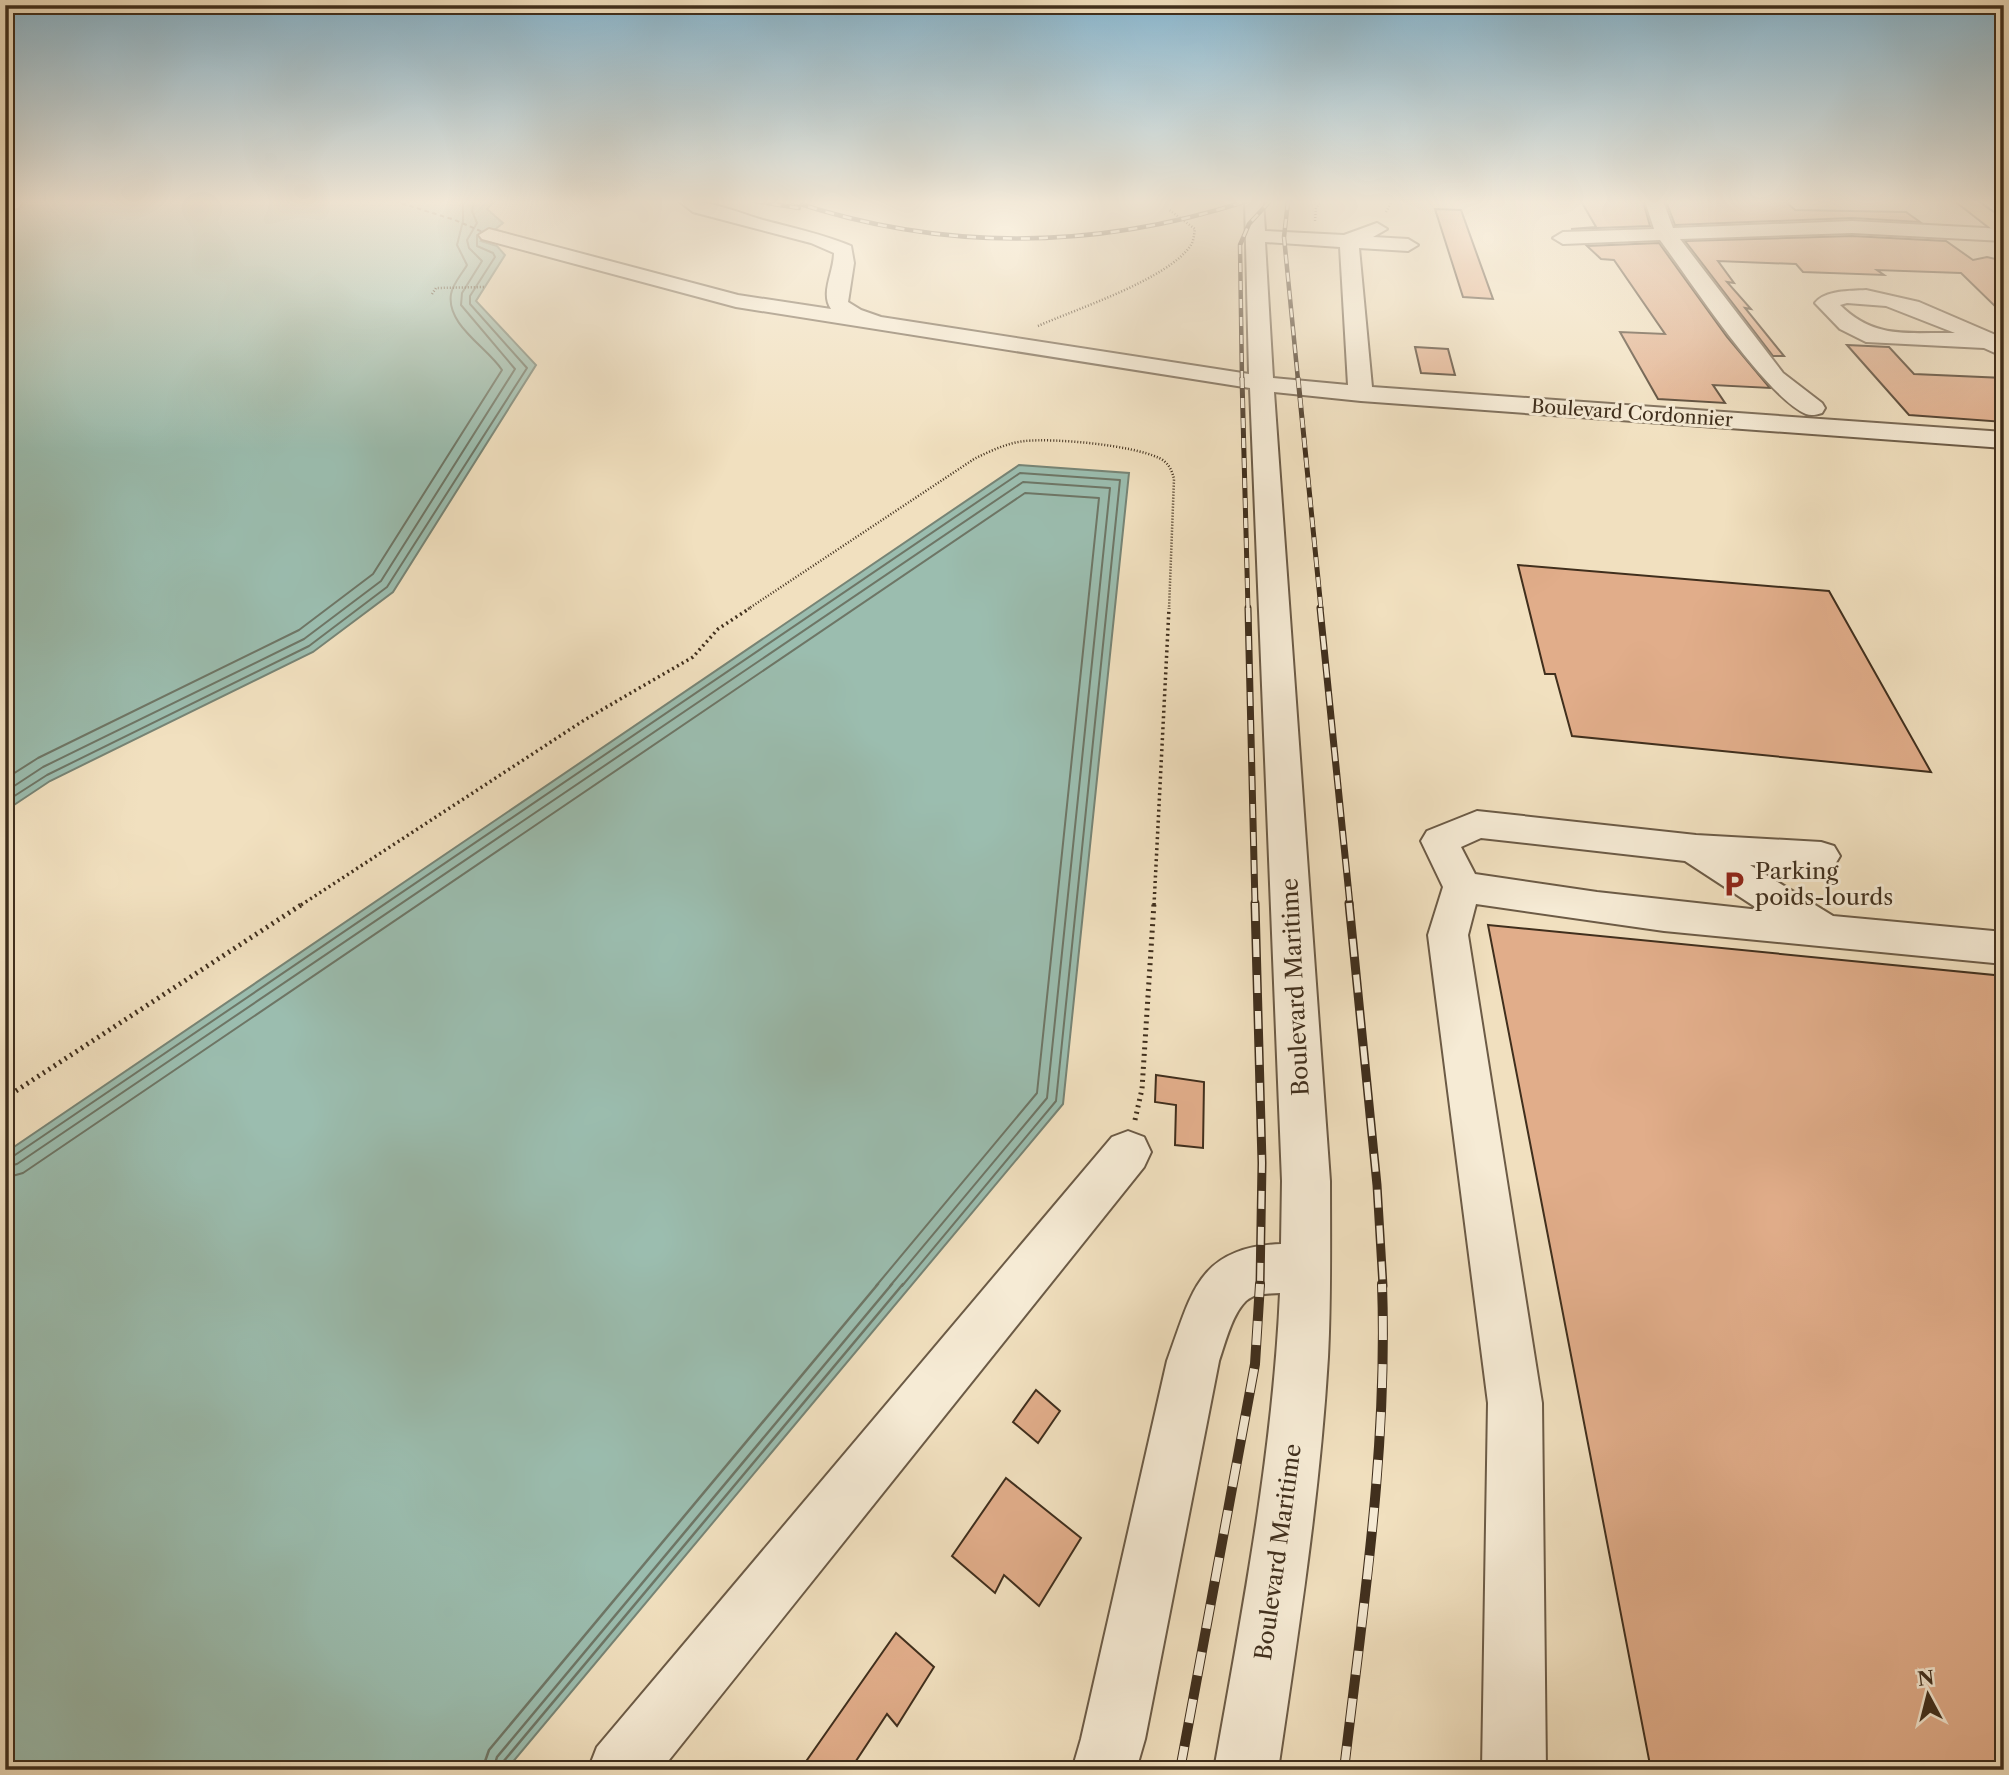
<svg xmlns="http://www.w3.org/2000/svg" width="2009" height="1775" font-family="'Libre Caslon Text',serif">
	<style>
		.water { fill: #9bbdaf; stroke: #778475; stroke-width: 2 }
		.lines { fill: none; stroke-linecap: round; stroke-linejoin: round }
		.shore-far1 { stroke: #6e7666; stroke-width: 2 }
		.shore { stroke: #6e7666; stroke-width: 2.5 }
		.ferry { stroke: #575242; stroke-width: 2; stroke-dasharray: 4.5 3.5; stroke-linecap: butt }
		.building { fill: #e1ad8a; stroke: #402f1d; stroke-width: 2 }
		.minor-casing { stroke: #6c5b46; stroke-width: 4 }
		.major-casing { stroke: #402f1d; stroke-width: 4 }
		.path-far2 { stroke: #402f1d; stroke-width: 2.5; stroke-dasharray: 1 2; stroke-linecap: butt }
		.path-far1 { stroke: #402f1d; stroke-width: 3.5; stroke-dasharray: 2 3.5; stroke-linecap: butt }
		.path { stroke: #402f1d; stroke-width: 5; stroke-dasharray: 2 4.5; stroke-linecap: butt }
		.minor { fill: #f6ebd5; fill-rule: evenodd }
		.major { fill: #e8c080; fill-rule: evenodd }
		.rail-far4-casing { stroke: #402f1d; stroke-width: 4.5 }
		.rail-far3-casing { stroke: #402f1d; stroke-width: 5 }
		.rail-far2-casing { stroke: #402f1d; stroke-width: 7 }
		.rail-far1-casing { stroke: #402f1d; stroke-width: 9 }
		.rail-casing { stroke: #402f1d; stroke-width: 10 }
		.rail-far4 { stroke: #f6ebd5; stroke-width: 2.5; stroke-dasharray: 9; stroke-linecap: butt }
		.rail-far3 { stroke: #f6ebd5; stroke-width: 3.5; stroke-dasharray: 10; stroke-linecap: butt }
		.rail-far2 { stroke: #f6ebd5; stroke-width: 4.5; stroke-dasharray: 14; stroke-linecap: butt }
		.rail-far1 { stroke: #f6ebd5; stroke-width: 6; stroke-dasharray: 18; stroke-linecap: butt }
		.rail { stroke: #f6ebd5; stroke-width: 8; stroke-dasharray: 24; stroke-linecap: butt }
		.labels { text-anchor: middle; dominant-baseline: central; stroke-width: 6; stroke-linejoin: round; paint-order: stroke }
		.far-street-label { font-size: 19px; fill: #402f1d; stroke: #f6ebd5 }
		.poi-label { font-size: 23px; fill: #402f1d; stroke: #f6ebd5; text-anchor: start }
		.street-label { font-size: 23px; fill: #402f1d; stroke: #f6ebd5 }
	</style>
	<rect width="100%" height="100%" fill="#f1e0bf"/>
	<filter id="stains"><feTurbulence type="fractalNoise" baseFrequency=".00286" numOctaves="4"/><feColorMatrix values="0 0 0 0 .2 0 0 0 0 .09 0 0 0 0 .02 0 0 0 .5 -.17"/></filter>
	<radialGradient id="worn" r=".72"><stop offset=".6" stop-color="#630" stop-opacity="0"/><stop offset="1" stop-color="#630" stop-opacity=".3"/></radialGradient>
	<path class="water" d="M 5,201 L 495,201 L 487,209 L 503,223 L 481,241 L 497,246 L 505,255 L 476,301 L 536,365 L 393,592 L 313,652 L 50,781 L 5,811 L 5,212 L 21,207 Z
		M 1019,465 L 1129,473 L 1063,1104 L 506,1770 L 5,1770 L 5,1153 Z"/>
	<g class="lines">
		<path class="shore-far1" d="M 5,779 L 38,758 L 299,630 L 373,574 L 502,370 C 487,347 446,325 451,294 C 453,283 462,274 467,265 L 457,245 L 463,221 L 463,201
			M 5,792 L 43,767 L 304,639 L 381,581 L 515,369 L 461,305 L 462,293 L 482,261 L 469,248 L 467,240 L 477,223 L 472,211 L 474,201
			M 5,802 L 47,775 L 309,646 L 387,587 L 527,368 L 470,304 L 470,296 L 495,257 L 493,253 L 477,246 L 477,235
			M 5,1158 L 12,1157 L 1020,473 L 1120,480 L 1056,1101 L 902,1286
			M 5,1167 L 17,1164 L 1023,482 L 1110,488 L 1047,1098 L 890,1286
			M 5,1178 L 23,1173 L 1025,493 L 1099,498 L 1037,1093 L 876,1286"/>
		<path class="shore" d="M 482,1770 L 489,1750 L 878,1284
			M 493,1770 L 497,1757 L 892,1284
			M 501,1770 L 503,1762 L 903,1284"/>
		<path class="ferry" d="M 394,201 L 455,220 L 485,233"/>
	</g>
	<path class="building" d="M 1581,201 L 1643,201 L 1650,226 L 1571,229 L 1596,227 Z
		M 1666,201 L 1785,201 L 1795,210 L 1906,212 L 1920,222 L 1852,218 L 1675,225 Z
		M 1435,209 L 1461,210 L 1493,299 L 1463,297 Z
		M 1852,236 L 1946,241 L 1973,260 L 1987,257 L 2004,261 L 2004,315 L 1961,273 L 1877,270 L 1884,275 L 1803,272 L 1796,264 L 1718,261 L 1734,283 L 1727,282 L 1751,309 L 1745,308 L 1784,356 L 1773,356 L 1685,241 Z
		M 1659,243 L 1727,337 L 1770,388 L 1713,385 L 1725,403 L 1658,399 L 1620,332 L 1665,334 L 1614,260 L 1601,259 L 1587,246 Z
		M 1847,345 L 1889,347 L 1914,374 L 2004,378 L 2004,422 L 1909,415 Z
		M 1415,347 L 1448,349 L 1455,375 L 1421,373 Z
		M 1518,565 L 1829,591 L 1931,772 L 1572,736 L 1555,674 L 1545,674 Z
		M 1488,925 L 2004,976 L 2004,1770 L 1651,1770 Z
		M 1156,1075 L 1204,1082 L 1203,1148 L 1175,1145 L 1176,1105 L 1155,1102 Z
		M 1036,1390 L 1060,1411 L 1038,1443 L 1013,1422 Z
		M 1006,1478 L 1081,1538 L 1039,1606 L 1004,1575 L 995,1593 L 952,1556 Z
		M 896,1633 L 934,1667 L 897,1726 L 887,1714 L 850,1770 L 800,1770 Z"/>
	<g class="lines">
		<defs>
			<path id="minor" d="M 5,201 L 19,201 L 21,204 L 18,208 L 5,210 Z
				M 679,201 C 706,199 736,212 763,220 C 793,228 822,234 851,246 L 854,263 L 848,302 L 861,310 L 881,317 L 1249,374 L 1245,201 L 1263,201 L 1265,231 L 1344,235 L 1377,223 L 1387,229 L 1373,237 L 1408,239 L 1418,245 L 1408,251 L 1359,248 L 1372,387 L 2004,432 L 2004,448 L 1361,401 L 1274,392 L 1330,1181 C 1330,1240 1331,1298 1328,1357 C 1320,1495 1298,1633 1278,1770 L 1214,1770 C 1242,1612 1273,1453 1280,1293 C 1271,1294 1259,1293 1252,1297 C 1234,1305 1225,1344 1219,1361 L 1145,1739 L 1136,1770 L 1072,1770 L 1081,1739 L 1167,1361 C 1192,1293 1197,1248 1281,1244 L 1282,1181 L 1250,388 L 736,307 L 482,239 L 479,235 L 489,229 L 738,295 L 831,309 C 820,293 834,272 834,253 L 811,243 L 693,212 ZM 1265,242 L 1340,247 L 1348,385 L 1273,378 Z
				M 1645,201 L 1663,201 L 1673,228 L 1852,221 L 2004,229 L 2004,241 L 1852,233 L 1680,239 L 1783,373 L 1822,403 L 1825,408 L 1822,413 C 1816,415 1811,416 1806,414 C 1765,396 1690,280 1660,240 L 1563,244 L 1553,238 L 1563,232 L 1654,229 Z
				M 1866,290 L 1919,302 L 1998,336 L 2004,340 L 2004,357 L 1984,348 L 1866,342 L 1840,329 L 1815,303 C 1825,290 1850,291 1866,290 ZM 1847,303 L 1886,306 L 1955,333 C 1909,332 1875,340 1840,305 Z
				M 1477,811 L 1696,835 L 1821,842 L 1834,846 L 1840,856 L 1834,866 L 1821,870 L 1750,865 L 1833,916 L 2004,932 L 2004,964 L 1664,931 L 1476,904 L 1468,935 L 1542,1403 L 1546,1770 L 1482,1770 L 1488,1403 L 1428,935 L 1443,887 L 1421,841 L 1427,831 ZM 1481,838 L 1685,861 L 1760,910 L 1597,892 L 1475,874 L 1461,847 Z
				M 1128,1131 L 1144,1137 L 1151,1152 L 1144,1167 L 661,1770 L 588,1770 L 597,1747 L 1112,1137 Z"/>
			<path id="major" d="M 1956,201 L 1976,201 L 2004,220 L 2004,235 L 1997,233 Z"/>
		</defs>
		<use href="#minor" class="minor-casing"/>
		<use href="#major" class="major-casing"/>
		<path class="path-far2" d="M 1386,212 L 1392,201
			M 1315,221 L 1316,208 L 1322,201
			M 432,294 L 436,288 L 485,287
			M 1038,326 C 1076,309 1169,279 1191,245 C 1194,240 1194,234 1195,229 L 1168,209
			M 748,609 L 974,459 C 990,451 1007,443 1025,441 C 1055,438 1132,445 1159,458 C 1168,462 1172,470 1174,479 L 1169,609"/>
		<path class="path-far1" d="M 301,905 L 586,719 L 693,657 L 718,629 L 750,608
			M 1154,905 L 1169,608"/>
		<path class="path" d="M 5,1098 L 304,903
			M 1135,1120 L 1142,1089 L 1154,903"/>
		<use href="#minor" class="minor"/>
		<use href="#major" class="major"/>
		<defs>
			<path id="rail-far4" d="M 754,201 L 799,208
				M 791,201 C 943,252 1095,250 1247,201
				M 1288,201 L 1284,237 L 1298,380
				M 1242,380 L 1240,245 L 1249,224 L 1270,201"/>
			<path id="rail-far3" d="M 1242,378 L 1248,609
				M 1298,378 L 1321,609"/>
			<path id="rail-far2" d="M 1248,608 L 1255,905
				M 1320,608 L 1350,905"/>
			<path id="rail-far1" d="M 1255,903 L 1262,1163 L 1260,1286
				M 1349,903 L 1377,1185 L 1383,1286"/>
			<path id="rail" d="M 1180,1770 L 1255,1364 L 1260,1284
				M 1344,1770 C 1363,1608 1388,1447 1382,1284"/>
		</defs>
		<use href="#rail-far4" class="rail-far4-casing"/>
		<use href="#rail-far3" class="rail-far3-casing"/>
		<use href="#rail-far2" class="rail-far2-casing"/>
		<use href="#rail-far1" class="rail-far1-casing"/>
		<use href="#rail" class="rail-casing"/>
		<use href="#rail-far4" class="rail-far4"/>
		<use href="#rail-far3" class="rail-far3"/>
		<use href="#rail-far2" class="rail-far2"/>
		<use href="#rail-far1" class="rail-far1"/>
		<use href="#rail" class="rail"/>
	</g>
	<linearGradient id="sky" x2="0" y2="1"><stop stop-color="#89b8d1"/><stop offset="0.45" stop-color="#f9f1e2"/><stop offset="1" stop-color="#f9f1e2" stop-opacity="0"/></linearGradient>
	<rect width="2009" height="449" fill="url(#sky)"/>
	<defs>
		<symbol id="parking-bare" viewBox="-9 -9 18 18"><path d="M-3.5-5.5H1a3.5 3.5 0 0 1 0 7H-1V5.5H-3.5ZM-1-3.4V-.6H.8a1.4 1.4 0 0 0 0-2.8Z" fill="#8f2418" stroke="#f6ebd5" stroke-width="2.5" paint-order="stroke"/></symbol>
	</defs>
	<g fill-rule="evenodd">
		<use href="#parking-bare" x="1715" y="865" width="38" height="38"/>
	</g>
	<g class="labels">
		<g class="far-street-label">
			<text transform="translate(1632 413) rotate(4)">Boulevard Cordonnier</text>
		</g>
		<g class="poi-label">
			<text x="1755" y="871">Parking<tspan x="1755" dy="26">poids-lourds</tspan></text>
		</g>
		<g class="street-label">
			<text transform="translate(1295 987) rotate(-93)">Boulevard Maritime</text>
			<text transform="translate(1278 1552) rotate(-82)">Boulevard Maritime</text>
		</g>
	</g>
	<rect width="2009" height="1775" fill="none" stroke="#f1e0bf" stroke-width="28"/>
	<rect x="7" y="7" width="1995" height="1761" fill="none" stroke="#402f1d" stroke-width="3.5"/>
	<rect x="14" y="14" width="1981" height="1747" fill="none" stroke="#402f1d" stroke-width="2"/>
	<g transform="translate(1928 1695) rotate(353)" stroke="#f6ebd5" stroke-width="5" paint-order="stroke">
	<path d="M0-5L12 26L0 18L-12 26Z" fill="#402f1d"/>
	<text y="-10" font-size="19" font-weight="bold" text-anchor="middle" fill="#402f1d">N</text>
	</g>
	<rect width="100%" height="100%" filter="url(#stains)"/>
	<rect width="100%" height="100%" fill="url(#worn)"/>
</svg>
